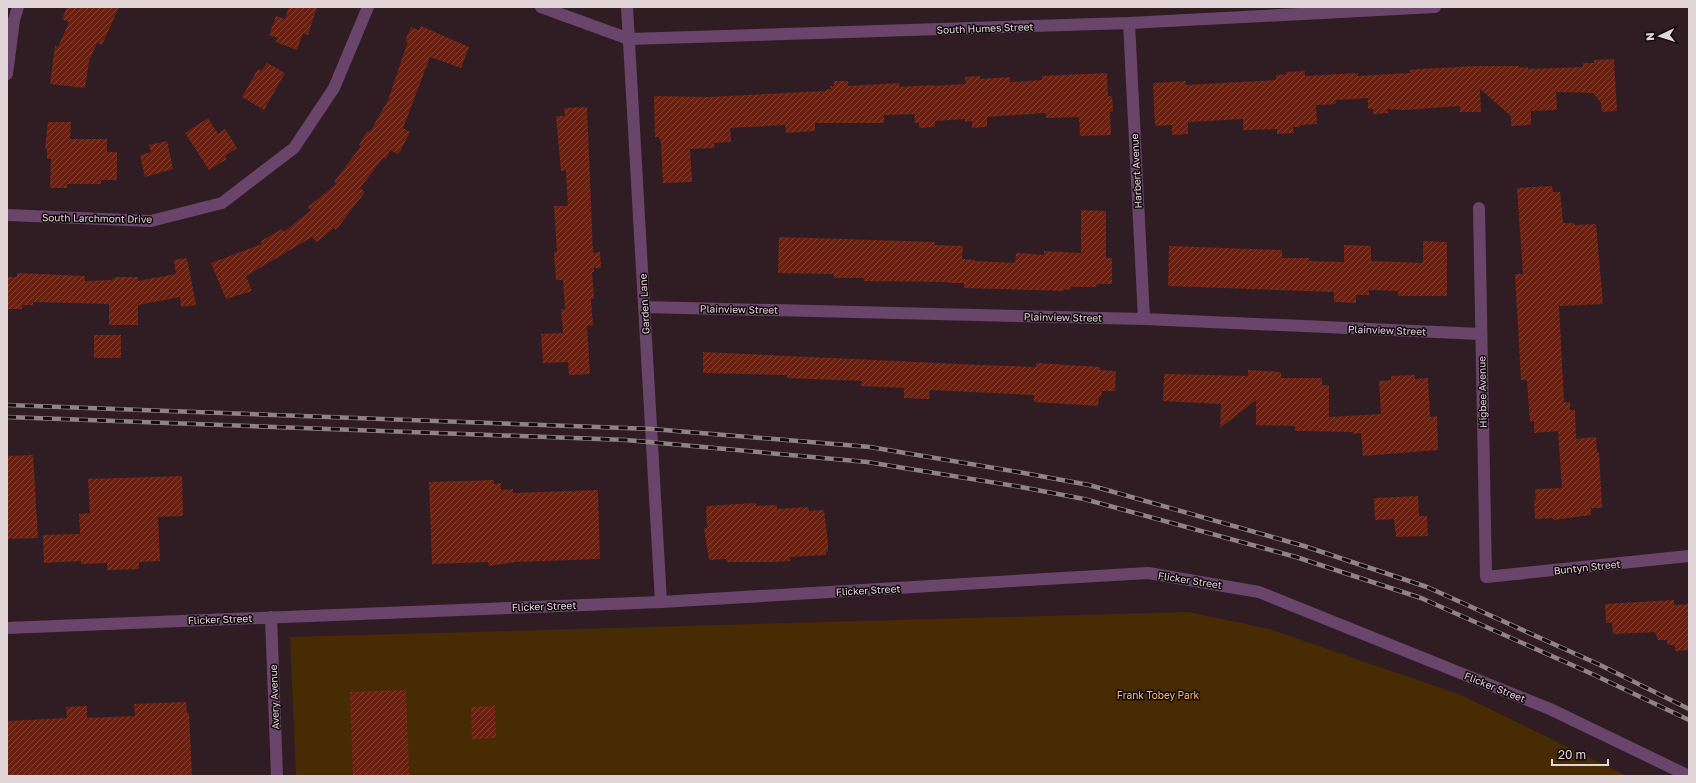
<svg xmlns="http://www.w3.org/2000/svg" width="1696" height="783" font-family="'Golos Text',sans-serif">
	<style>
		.green { fill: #472b03 }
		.building { fill: url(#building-hatch) }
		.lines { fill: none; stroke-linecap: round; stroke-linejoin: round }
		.minor { stroke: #69456c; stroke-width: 12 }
		.tertiary { stroke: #69456c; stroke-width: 12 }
		.rail-casing { stroke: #918286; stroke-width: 4.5 }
		.rail { stroke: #120a0c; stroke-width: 3; stroke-dasharray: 9; stroke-linecap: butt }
		.labels { text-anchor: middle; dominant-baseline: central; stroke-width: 3; stroke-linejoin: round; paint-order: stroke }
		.street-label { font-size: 10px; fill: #e2d6d9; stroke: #120a0c }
		.park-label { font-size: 10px; fill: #f8bb76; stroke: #120a0c }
	</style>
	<defs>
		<pattern id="building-hatch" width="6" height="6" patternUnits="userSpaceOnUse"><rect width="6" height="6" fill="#6b2111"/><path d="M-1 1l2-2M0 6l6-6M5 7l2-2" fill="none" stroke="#804033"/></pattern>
	</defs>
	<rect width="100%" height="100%" fill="#2f1d23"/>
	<path class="green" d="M 1189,612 L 1269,629 L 1461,695 L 1627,776 L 296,776 L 290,637 Z"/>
	<path class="building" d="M 67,7 L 119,7 L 102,45 L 97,43 L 89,61 L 85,88 L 50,84 L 55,46 L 58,47 L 69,22 L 62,19 Z
		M 289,7 L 317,7 L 308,35 L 303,33 L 297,50 L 276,42 L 278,38 L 269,35 L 276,16 L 285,19 Z
		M 421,26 L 469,47 L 461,68 L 430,57 L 403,128 L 410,132 L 401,150 L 398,154 L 390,150 L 386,159 L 383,158 L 360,188 L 365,192 L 336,230 L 334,228 L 317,242 L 312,237 L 246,276 L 252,291 L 226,299 L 211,263 L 262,244 L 261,241 L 282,229 L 284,232 L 311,210 L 308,207 L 336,184 L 334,182 L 361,146 L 359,145 L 367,131 L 370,132 L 388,100 L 406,47 L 408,43 L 405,41 L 411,27 L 419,30 Z
		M 1614,59 L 1617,111 L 1602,112 L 1601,103 L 1593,93 L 1556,92 L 1557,110 L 1531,111 L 1531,125 L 1511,126 L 1511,116 L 1480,89 L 1481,112 L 1460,112 L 1460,106 L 1404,110 L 1387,109 L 1388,113 L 1373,114 L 1373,109 L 1368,109 L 1368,98 L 1336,100 L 1336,104 L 1316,105 L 1317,124 L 1300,125 L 1300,127 L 1293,127 L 1294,133 L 1277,134 L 1277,129 L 1243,130 L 1243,119 L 1188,122 L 1188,134 L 1172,135 L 1172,125 L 1155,126 L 1153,83 L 1186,81 L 1186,85 L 1276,80 L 1276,75 L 1287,74 L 1286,72 L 1305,71 L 1305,76 L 1358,73 L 1358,76 L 1410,73 L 1410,70 L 1420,69 L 1476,66 L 1519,66 L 1519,68 L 1528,67 L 1528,69 L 1583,67 L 1583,63 L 1594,63 L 1594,60 Z
		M 267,63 L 285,73 L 264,110 L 242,97 L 258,69 L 261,71 Z
		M 1107,73 L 1108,96 L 1112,96 L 1113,111 L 1110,112 L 1111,135 L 1081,136 L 1080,135 L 1079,117 L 1046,118 L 1046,113 L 1044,113 L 987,117 L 987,127 L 972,128 L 972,121 L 965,122 L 965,119 L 935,121 L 935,127 L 919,128 L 919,123 L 915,123 L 914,114 L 884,115 L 884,123 L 815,123 L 815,131 L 786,133 L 785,125 L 730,128 L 731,142 L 714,143 L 715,148 L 690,149 L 692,182 L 663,183 L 661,143 L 659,137 L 655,137 L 654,96 L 708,97 L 826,91 L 826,90 L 831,89 L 830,86 L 834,86 L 834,81 L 848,81 L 848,86 L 899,83 L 899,87 L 934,85 L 934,86 L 966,84 L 965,77 L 980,76 L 980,79 L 1010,77 L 1010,82 L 1042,80 L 1042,76 Z
		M 587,107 L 593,253 L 600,252 L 601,268 L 594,268 L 594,272 L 592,272 L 594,299 L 591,299 L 593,325 L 587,326 L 590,374 L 569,375 L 568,362 L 543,363 L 541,334 L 563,333 L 561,309 L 565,309 L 563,280 L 556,280 L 554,252 L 557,252 L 554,206 L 568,206 L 566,170 L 561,171 L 556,116 L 565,116 L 564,108 Z
		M 208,118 L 218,134 L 225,129 L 237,148 L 225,156 L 227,159 L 209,170 L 185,133 Z
		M 48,122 L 71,122 L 70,139 L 107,139 L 107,152 L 117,152 L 117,180 L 101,180 L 101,184 L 67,184 L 67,188 L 50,188 L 51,159 L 47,159 L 47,149 L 45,149 Z
		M 167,141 L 173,169 L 145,177 L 140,155 L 151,152 L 149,145 Z
		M 1552,186 L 1553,192 L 1560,192 L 1563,223 L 1574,223 L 1575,225 L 1596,224 L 1603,304 L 1559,306 L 1564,402 L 1570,402 L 1570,410 L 1575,410 L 1576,439 L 1596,437 L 1597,453 L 1599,452 L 1602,508 L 1591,508 L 1591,515 L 1553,520 L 1553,518 L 1535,519 L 1534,500 L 1536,500 L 1535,489 L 1562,488 L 1558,431 L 1534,433 L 1534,421 L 1530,422 L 1527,380 L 1521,380 L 1515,274 L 1523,274 L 1517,188 Z
		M 1081,210 L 1106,211 L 1106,258 L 1112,258 L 1112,284 L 1097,284 L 1096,287 L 1071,287 L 1071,290 L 1064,289 L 1064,291 L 964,288 L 964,283 L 949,283 L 949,282 L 864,281 L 864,278 L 834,278 L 834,274 L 778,273 L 779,237 L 935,242 L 935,245 L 963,246 L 962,259 L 975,260 L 975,261 L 1015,263 L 1016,253 L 1044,255 L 1044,251 L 1081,253 Z
		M 1423,241 L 1447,242 L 1447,296 L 1398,296 L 1398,291 L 1369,290 L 1369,295 L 1356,295 L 1356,303 L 1334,302 L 1334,292 L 1168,286 L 1169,246 L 1282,250 L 1282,258 L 1309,258 L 1309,261 L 1344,262 L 1344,245 L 1371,246 L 1371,261 L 1423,263 Z
		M 187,258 L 196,305 L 181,307 L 180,297 L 138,305 L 138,325 L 109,325 L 109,304 L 33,302 L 33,305 L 22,305 L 22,309 L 7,309 L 7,277 L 17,277 L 17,273 L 85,276 L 85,281 L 112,280 L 115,277 L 138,277 L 138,281 L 176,274 L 174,260 Z
		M 94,335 L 121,335 L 121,358 L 94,358 Z
		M 703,352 L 981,365 L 1036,367 L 1036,363 L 1100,367 L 1100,370 L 1116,371 L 1115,391 L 1102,391 L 1101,397 L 1099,397 L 1098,406 L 1034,402 L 1034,395 L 930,390 L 929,399 L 904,398 L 904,388 L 861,386 L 862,381 L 787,378 L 787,375 L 703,373 Z
		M 1248,370 L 1281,372 L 1281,378 L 1322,378 L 1322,385 L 1329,385 L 1329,417 L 1381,414 L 1379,381 L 1391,380 L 1391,376 L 1415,375 L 1415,379 L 1428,378 L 1430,417 L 1437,416 L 1438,450 L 1363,456 L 1361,433 L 1353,434 L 1353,432 L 1295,431 L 1295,426 L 1256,425 L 1256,400 L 1220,428 L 1221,404 L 1163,401 L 1164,374 L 1248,376 Z
		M 33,455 L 38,538 L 7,539 L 7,456 Z
		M 182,476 L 183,516 L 158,517 L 160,561 L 139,562 L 139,569 L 107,570 L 107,563 L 81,564 L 81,561 L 44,563 L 43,535 L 80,534 L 79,514 L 90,513 L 88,479 Z
		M 494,480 L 494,484 L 501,483 L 501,490 L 513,489 L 513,493 L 598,490 L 600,559 L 515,562 L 489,566 L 488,562 L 432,564 L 429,482 Z
		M 1418,496 L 1419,516 L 1427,516 L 1428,536 L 1396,537 L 1394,519 L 1375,520 L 1374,498 Z
		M 756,503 L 756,506 L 777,505 L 777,509 L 808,507 L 809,511 L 824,510 L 828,543 L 828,552 L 826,552 L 826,555 L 790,557 L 790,561 L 770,562 L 726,562 L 726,559 L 709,560 L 704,528 L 707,528 L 706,506 Z
		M 1674,600 L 1674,605 L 1689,604 L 1689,650 L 1675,651 L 1675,645 L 1667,645 L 1667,640 L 1658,640 L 1655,632 L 1613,634 L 1612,622 L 1606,623 L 1605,604 Z
		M 406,690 L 409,776 L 353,776 L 350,692 Z
		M 186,702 L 187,713 L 189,713 L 192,776 L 7,776 L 7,721 L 67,718 L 66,707 L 87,706 L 87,718 L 135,716 L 134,704 Z
		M 495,706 L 496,738 L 472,739 L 471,707 Z"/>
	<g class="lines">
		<path class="minor" d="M 541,7 L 629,39 L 1129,23 L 1435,7
			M 1129,23 L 1144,319
			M 7,74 L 14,20 L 18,7
			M 1479,208 L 1486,577 L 1689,556
			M 7,215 L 151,221 L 222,203 L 294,148 L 334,88 L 368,7
			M 644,307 L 1144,319 L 1481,334"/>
		<path class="tertiary" d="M 627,7 L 661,602
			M 271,617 L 277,776
			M 7,628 L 661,602 L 1148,573 L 1259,592 L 1550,709 L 1689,776"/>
		<defs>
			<path id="rail" d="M 7,405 L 652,429 L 870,447 L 1024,473 L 1089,485 L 1304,546 L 1427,587 L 1598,664 L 1689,709
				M 7,417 L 626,440 L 867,462 L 1021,487 L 1084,499 L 1296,557 L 1421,598 L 1590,673 L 1689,720"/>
		</defs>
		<use href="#rail" class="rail-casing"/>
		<use href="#rail" class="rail"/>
	</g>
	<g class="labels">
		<g class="street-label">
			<text transform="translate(985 28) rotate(-2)">South Humes Street</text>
			<text transform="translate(1136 171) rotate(-93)">Harbert Avenue</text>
			<text transform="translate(97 218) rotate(1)">South Larchmont Drive</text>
			<text transform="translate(644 304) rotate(-93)">Garden Lane</text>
			<text transform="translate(739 309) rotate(1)">Plainview Street</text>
			<text transform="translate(1063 317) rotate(1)">Plainview Street</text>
			<text transform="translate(1387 330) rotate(2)">Plainview Street</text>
			<text transform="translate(1482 392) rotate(-91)">Higbee Avenue</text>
			<text transform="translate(1587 567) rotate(-6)">Buntyn Street</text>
			<text transform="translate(1190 580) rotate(9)">Flicker Street</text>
			<text transform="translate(868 590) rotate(-3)">Flicker Street</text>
			<text transform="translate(544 606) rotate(-2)">Flicker Street</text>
			<text transform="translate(220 619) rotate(-2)">Flicker Street</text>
			<text transform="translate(1495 687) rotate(22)">Flicker Street</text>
			<text transform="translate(274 697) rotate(-92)">Avery Avenue</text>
		</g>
		<g class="park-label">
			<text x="1158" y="695">Frank Tobey Park</text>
		</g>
	</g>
	<rect width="1696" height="783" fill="none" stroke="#e2d6d9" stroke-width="16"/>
	<g transform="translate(1660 36) rotate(266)" stroke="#120a0c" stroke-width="3" paint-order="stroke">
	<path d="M0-3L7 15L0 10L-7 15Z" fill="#e2d6d9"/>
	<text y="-6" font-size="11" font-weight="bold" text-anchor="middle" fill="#e2d6d9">N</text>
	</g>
	<path d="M1552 759v6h56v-6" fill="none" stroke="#e2d6d9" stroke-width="2"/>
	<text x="1558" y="759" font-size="12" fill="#e2d6d9" stroke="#120a0c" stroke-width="3" paint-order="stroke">20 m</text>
</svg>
